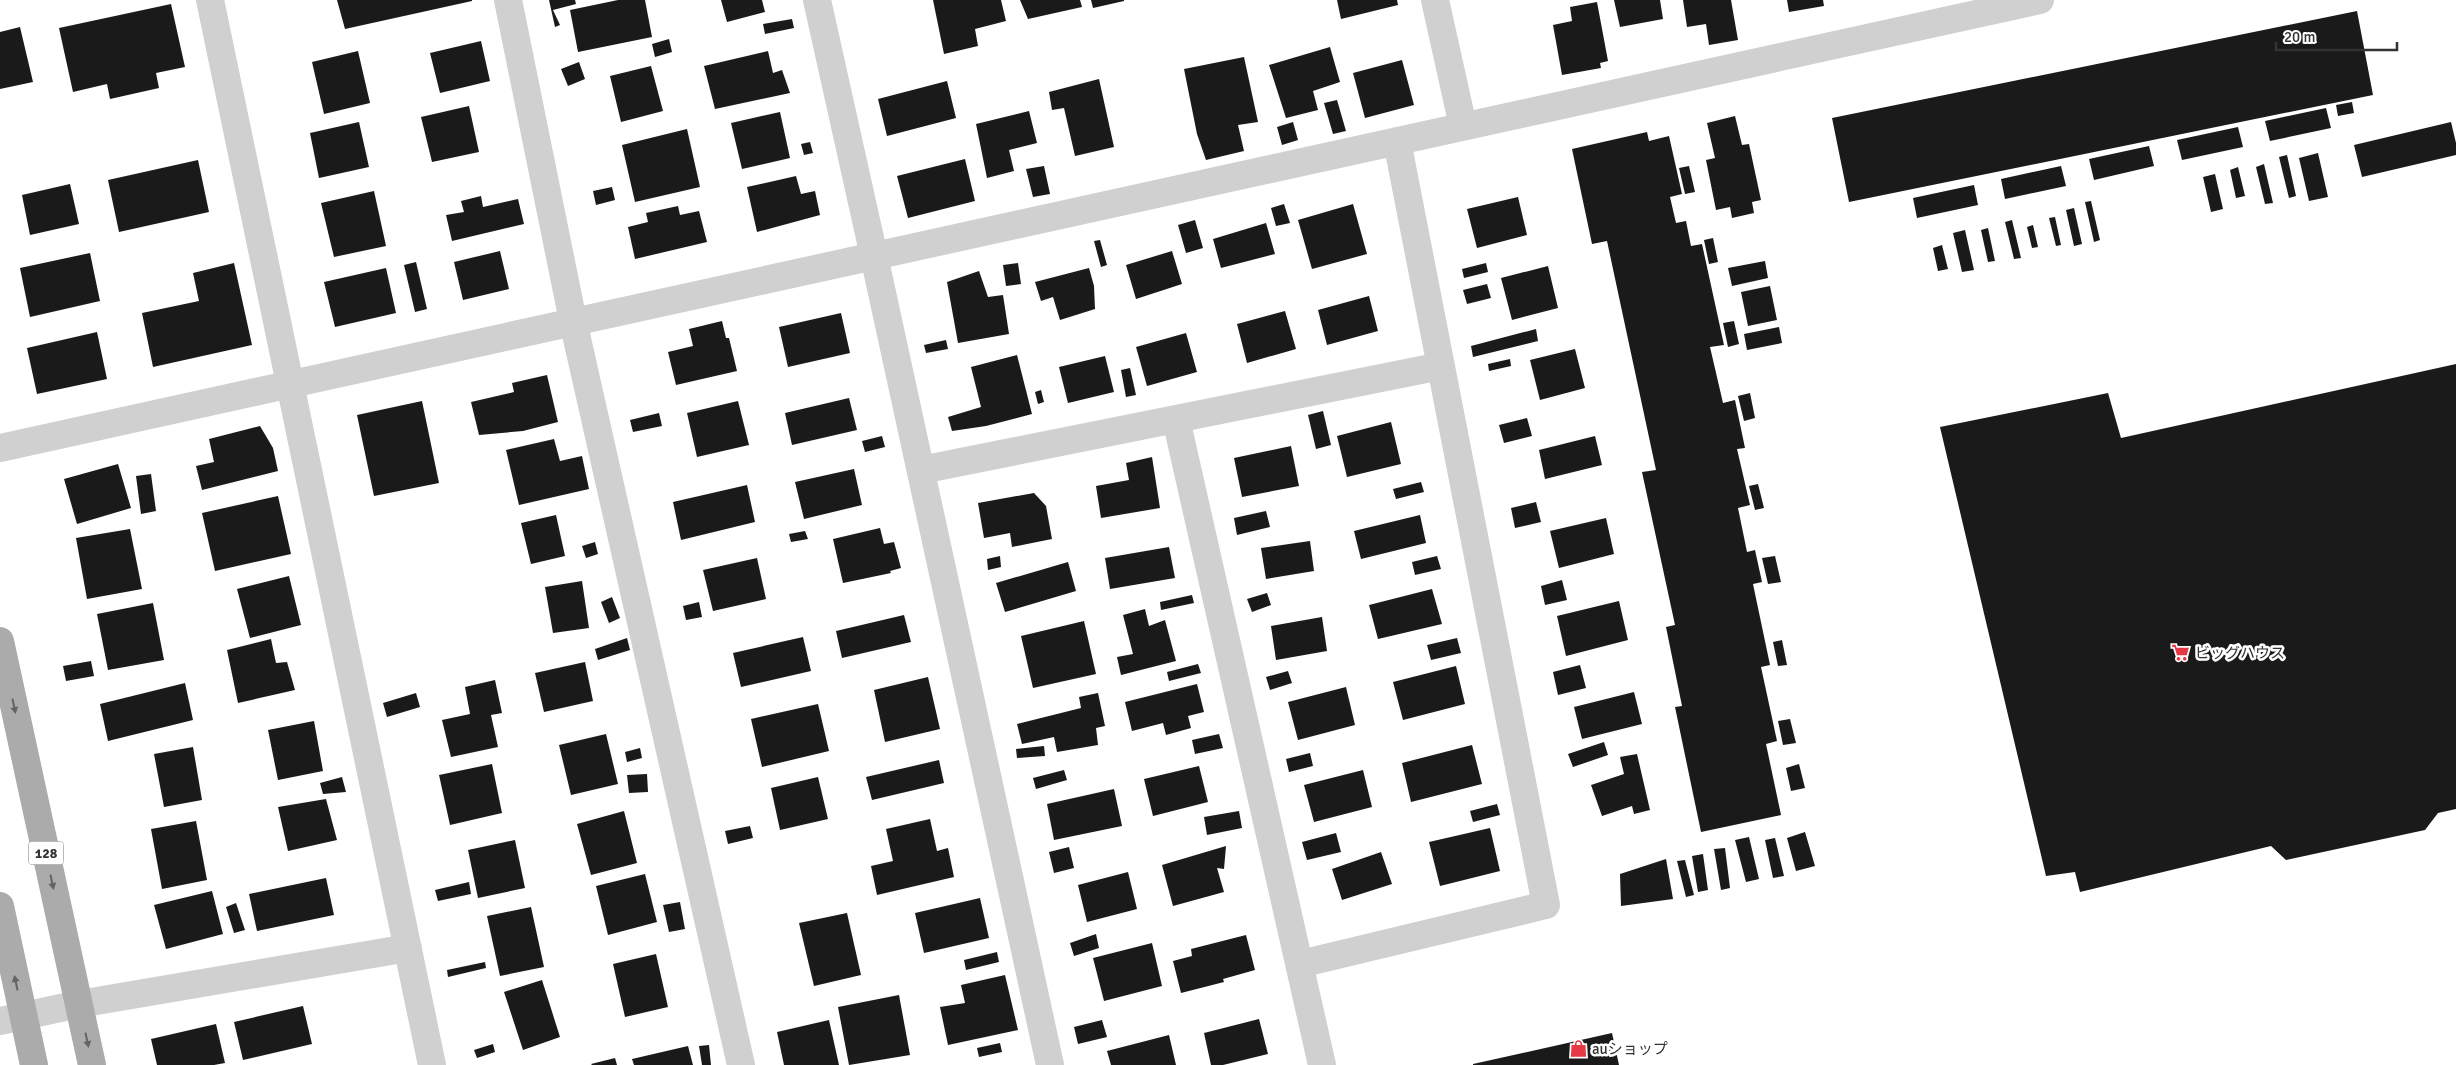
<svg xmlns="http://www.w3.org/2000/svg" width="2456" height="1065" font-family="Signika,'Noto Sans JP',sans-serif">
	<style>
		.building { fill: #1a1a1a }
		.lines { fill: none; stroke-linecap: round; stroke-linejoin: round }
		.minor { stroke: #d0d0d0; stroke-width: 28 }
		.major { stroke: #ababab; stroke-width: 28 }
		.oneway { fill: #636363 }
		.labels { text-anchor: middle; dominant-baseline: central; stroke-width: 5; stroke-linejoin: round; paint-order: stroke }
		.shield { fill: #fff; stroke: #707070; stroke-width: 1 }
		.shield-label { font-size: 14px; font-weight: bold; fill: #333 }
		.poi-label { font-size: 15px; fill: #333; stroke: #fff; text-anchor: start }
	</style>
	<rect width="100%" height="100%" fill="#fff"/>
	<path class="building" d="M 337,0 L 472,0 L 472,1 L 345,29 Z
		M 549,0 L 575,0 L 576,4 L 553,10 L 560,25 L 555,27 Z
		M 618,0 L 645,0 L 652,37 L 578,52 L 570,10 Z
		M 721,0 L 762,0 L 765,12 L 727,22 Z
		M 933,0 L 1001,0 L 1006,21 L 975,29 L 978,46 L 944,54 Z
		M 1020,0 L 1080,0 L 1082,7 L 1028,19 Z
		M 1091,0 L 1124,0 L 1124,1 L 1093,8 Z
		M 1337,0 L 1397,0 L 1398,5 L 1341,19 Z
		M 1614,0 L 1660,0 L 1663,19 L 1620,27 Z
		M 1683,0 L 1731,0 L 1738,40 L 1709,45 L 1706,24 L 1687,27 Z
		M 1787,0 L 1823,0 L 1824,6 L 1789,12 Z
		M 1597,2 L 1608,61 L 1600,63 L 1601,68 L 1562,75 L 1553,25 L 1572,21 L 1570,7 Z
		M 171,4 L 185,67 L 156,73 L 159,88 L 110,99 L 107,84 L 73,92 L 59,28 Z
		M 2357,11 L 2373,95 L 1849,202 L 1832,118 Z
		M 792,19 L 794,28 L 765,34 L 763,24 Z
		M 20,27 L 33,82 L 0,89 L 0,32 Z
		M 669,39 L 672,52 L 655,57 L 652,44 Z
		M 481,41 L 490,81 L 440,93 L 430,53 Z
		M 1330,47 L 1340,82 L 1313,91 L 1318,110 L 1286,118 L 1269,65 Z
		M 358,51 L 370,103 L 324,114 L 312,62 Z
		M 768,51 L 773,73 L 782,70 L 790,93 L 715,109 L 704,66 Z
		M 1244,57 L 1258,122 L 1238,125 L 1244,151 L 1206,160 L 1197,134 L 1184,69 Z
		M 1402,60 L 1414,105 L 1365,118 L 1353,73 Z
		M 579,62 L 585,79 L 568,86 L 561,69 Z
		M 651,66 L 663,111 L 621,122 L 610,76 Z
		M 1099,79 L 1114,147 L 1075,156 L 1064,108 L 1052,110 L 1049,92 Z
		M 947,81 L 956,118 L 887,136 L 878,99 Z
		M 1337,100 L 1346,131 L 1333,134 L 1324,103 Z
		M 2352,102 L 2354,113 L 2338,116 L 2336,105 Z
		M 469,106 L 479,152 L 432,162 L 421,117 Z
		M 2326,108 L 2331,128 L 2270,141 L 2265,121 Z
		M 1029,111 L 1037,143 L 1009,150 L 1014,171 L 987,178 L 976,124 Z
		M 780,112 L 790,158 L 742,169 L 731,123 Z
		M 1735,116 L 1742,145 L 1749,144 L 1761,200 L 1752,202 L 1754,213 L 1732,218 L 1730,207 L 1716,210 L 1706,160 L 1715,158 L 1707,123 Z
		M 359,122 L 369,167 L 319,178 L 310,133 Z
		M 1293,122 L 1298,140 L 1282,145 L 1277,127 Z
		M 2451,122 L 2456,143 L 2456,155 L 2362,177 L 2354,145 Z
		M 2238,127 L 2243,147 L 2182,160 L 2177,140 Z
		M 687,129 L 700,187 L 635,202 L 622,145 Z
		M 1647,132 L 1649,141 L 1669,136 L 1682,194 L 1670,197 L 1676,223 L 1686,221 L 1691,246 L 1702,244 L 1724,345 L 1710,347 L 1723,403 L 1735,400 L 1745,448 L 1737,449 L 1750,505 L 1738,508 L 1747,552 L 1755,550 L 1762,582 L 1753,584 L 1770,665 L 1761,667 L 1777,741 L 1766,744 L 1781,815 L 1701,832 L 1675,707 L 1682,706 L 1666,627 L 1675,625 L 1642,472 L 1656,470 L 1607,241 L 1592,244 L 1572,149 Z
		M 810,142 L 813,153 L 804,155 L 801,144 Z
		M 2149,146 L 2154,166 L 2094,180 L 2089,159 Z
		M 2318,153 L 2328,197 L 2309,201 L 2299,158 Z
		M 2287,155 L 2296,196 L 2289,198 L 2279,157 Z
		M 965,159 L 975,201 L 908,218 L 897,176 Z
		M 198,160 L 209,212 L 119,232 L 108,180 Z
		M 2264,164 L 2273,203 L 2265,204 L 2256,167 Z
		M 1044,166 L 1050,194 L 1033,197 L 1026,169 Z
		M 1689,166 L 1695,192 L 1685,194 L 1679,168 Z
		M 2061,166 L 2066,186 L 2005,199 L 2001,179 Z
		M 2238,167 L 2245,196 L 2236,198 L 2230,170 Z
		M 2215,174 L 2223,209 L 2211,212 L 2203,177 Z
		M 796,176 L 801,194 L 815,191 L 820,215 L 757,232 L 747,187 Z
		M 70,184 L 79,224 L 30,235 L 22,195 Z
		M 1974,185 L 1978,205 L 1917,218 L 1913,198 Z
		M 612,187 L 615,200 L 596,205 L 593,191 Z
		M 374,191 L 386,246 L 334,257 L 321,203 Z
		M 481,196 L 483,207 L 518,199 L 524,224 L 452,241 L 446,215 L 464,212 L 461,201 Z
		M 1518,197 L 1527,235 L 1477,248 L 1467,209 Z
		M 2091,201 L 2100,240 L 2094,242 L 2085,202 Z
		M 1284,204 L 1290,223 L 1276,226 L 1271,208 Z
		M 1353,204 L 1367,254 L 1312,269 L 1298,220 Z
		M 678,206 L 680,215 L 699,211 L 707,242 L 635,259 L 628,227 L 648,222 L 646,213 Z
		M 2074,208 L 2082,244 L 2074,246 L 2066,210 Z
		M 2055,217 L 2061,245 L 2056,246 L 2049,218 Z
		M 1195,220 L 1203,248 L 1186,253 L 1178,225 Z
		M 2012,220 L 2021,258 L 2014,259 L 2005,222 Z
		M 1266,223 L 1275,254 L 1221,268 L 1213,239 Z
		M 2033,225 L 2038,247 L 2032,248 L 2027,227 Z
		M 1988,228 L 1995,261 L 1988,262 L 1981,230 Z
		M 1965,230 L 1974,270 L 1962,272 L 1953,233 Z
		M 1713,238 L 1718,262 L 1709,264 L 1704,240 Z
		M 1100,240 L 1107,265 L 1101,267 L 1094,241 Z
		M 1942,245 L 1948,269 L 1938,271 L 1933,248 Z
		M 500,251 L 509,289 L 463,300 L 454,262 Z
		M 1172,251 L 1182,284 L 1136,299 L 1126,265 Z
		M 90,253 L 100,301 L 30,317 L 20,268 Z
		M 1765,261 L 1768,278 L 1732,286 L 1728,268 Z
		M 416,262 L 427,309 L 415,312 L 404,265 Z
		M 234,263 L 252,345 L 153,367 L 142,313 L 199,301 L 193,273 Z
		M 1018,263 L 1021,284 L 1006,286 L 1003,265 Z
		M 1486,263 L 1488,272 L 1464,278 L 1462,269 Z
		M 1548,266 L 1558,308 L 1512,320 L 1501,278 Z
		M 386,268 L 396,313 L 335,327 L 324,282 Z
		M 1089,268 L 1094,286 L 1095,309 L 1060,320 L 1053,297 L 1041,301 L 1035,282 Z
		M 979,271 L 988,297 L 1003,295 L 1009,334 L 958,343 L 947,282 Z
		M 1487,284 L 1491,298 L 1467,304 L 1463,290 Z
		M 1770,286 L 1777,320 L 1748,326 L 1741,292 Z
		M 1369,296 L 1378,331 L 1327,345 L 1318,310 Z
		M 1285,311 L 1296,349 L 1247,363 L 1237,324 Z
		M 841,313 L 850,353 L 788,367 L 779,327 Z
		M 722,321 L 726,338 L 729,338 L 737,371 L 676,385 L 668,352 L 693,346 L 689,329 Z
		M 1734,321 L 1739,344 L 1728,347 L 1723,323 Z
		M 1779,327 L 1782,343 L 1747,350 L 1744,334 Z
		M 1536,329 L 1538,341 L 1473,357 L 1471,346 Z
		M 97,332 L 107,379 L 37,394 L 27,348 Z
		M 1186,333 L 1197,372 L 1147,386 L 1136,347 Z
		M 946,340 L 948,349 L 926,353 L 924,345 Z
		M 1575,349 L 1585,388 L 1540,400 L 1530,360 Z
		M 1017,355 L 1032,414 L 986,426 L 952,431 L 948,417 L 981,407 L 971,367 Z
		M 1105,356 L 1114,392 L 1068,403 L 1059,367 Z
		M 1510,359 L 1511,366 L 1489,371 L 1488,364 Z
		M 2456,364 L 2456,809 L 2438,813 L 2425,830 L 2286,860 L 2271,846 L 2080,892 L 2075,872 L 2046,876 L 1940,427 L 2108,393 L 2121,438 Z
		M 1130,368 L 1136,395 L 1126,397 L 1121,370 Z
		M 547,375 L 558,422 L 523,431 L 479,435 L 471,402 L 514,392 L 512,383 Z
		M 1041,390 L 1044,402 L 1038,404 L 1035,392 Z
		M 1750,393 L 1755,418 L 1744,421 L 1738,396 Z
		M 849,398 L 857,430 L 792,445 L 785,413 Z
		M 422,401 L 439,483 L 374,496 L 357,415 Z
		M 738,401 L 749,445 L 697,457 L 687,413 Z
		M 1323,411 L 1331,445 L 1316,449 L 1308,415 Z
		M 659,413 L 662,426 L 633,432 L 630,420 Z
		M 1527,418 L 1532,436 L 1504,443 L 1499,425 Z
		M 1391,422 L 1401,464 L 1347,477 L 1337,436 Z
		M 260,426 L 273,448 L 278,471 L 202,490 L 196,466 L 214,462 L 209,439 Z
		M 882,436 L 885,447 L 865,452 L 862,441 Z
		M 1595,436 L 1602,465 L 1545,479 L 1539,450 Z
		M 554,439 L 560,461 L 582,456 L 589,489 L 519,505 L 506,450 Z
		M 1291,446 L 1299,486 L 1242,497 L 1234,458 Z
		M 1152,457 L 1160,508 L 1101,518 L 1096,486 L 1129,480 L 1126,463 Z
		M 118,464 L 131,508 L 77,524 L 64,479 Z
		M 854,469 L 862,505 L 804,519 L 795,482 Z
		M 151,474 L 156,511 L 141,514 L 136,476 Z
		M 1421,482 L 1424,492 L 1396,499 L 1393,489 Z
		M 1758,484 L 1764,508 L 1755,510 L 1749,486 Z
		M 747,485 L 755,522 L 681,540 L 673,502 Z
		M 1034,493 L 1046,506 L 1052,539 L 1012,547 L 1010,533 L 984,538 L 978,503 Z
		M 278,496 L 291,554 L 215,571 L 202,513 Z
		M 1536,502 L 1541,522 L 1515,528 L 1511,508 Z
		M 1266,511 L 1270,527 L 1237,535 L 1234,518 Z
		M 556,515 L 565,556 L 531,564 L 521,523 Z
		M 1420,515 L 1426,543 L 1361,559 L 1354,531 Z
		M 1606,518 L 1614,554 L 1559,568 L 1550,531 Z
		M 880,528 L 884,544 L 894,542 L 901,568 L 890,571 L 891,573 L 843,583 L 833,539 Z
		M 130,529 L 142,589 L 87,599 L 76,538 Z
		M 805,531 L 808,539 L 791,542 L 789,534 Z
		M 1310,541 L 1314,571 L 1266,579 L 1261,548 Z
		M 595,542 L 598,554 L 586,558 L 582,546 Z
		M 1169,547 L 1175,578 L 1110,589 L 1105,558 Z
		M 1000,556 L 1001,567 L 988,570 L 987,559 Z
		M 1437,556 L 1441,569 L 1415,575 L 1412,562 Z
		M 1775,556 L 1781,582 L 1768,584 L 1762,558 Z
		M 757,558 L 766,599 L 713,611 L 703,570 Z
		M 1068,562 L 1076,591 L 1005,612 L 996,583 Z
		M 289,576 L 301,625 L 250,638 L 237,589 Z
		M 1562,580 L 1567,600 L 1545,605 L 1541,586 Z
		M 582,581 L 589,628 L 553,633 L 545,587 Z
		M 1432,589 L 1442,624 L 1378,639 L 1369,605 Z
		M 1267,593 L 1271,605 L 1252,612 L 1247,599 Z
		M 1192,595 L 1194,603 L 1161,610 L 1160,602 Z
		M 612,597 L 620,618 L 609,623 L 601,602 Z
		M 1619,601 L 1628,640 L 1566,656 L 1557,616 Z
		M 699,602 L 702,617 L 686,620 L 683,606 Z
		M 153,603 L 164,660 L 108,670 L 97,614 Z
		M 1145,609 L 1149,626 L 1165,620 L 1176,661 L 1121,675 L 1117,657 L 1133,654 L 1123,615 Z
		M 904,615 L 911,642 L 842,658 L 836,631 Z
		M 1322,617 L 1327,651 L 1276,660 L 1271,626 Z
		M 1084,621 L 1096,674 L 1033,688 L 1021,636 Z
		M 803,637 L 811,671 L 741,687 L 733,653 Z
		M 627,638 L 630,650 L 598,660 L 595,649 Z
		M 1457,638 L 1461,653 L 1431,660 L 1427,645 Z
		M 271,639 L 276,663 L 287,662 L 295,690 L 238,703 L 227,650 Z
		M 1782,640 L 1787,665 L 1778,666 L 1773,642 Z
		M 91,661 L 94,676 L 66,681 L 63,666 Z
		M 585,662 L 593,701 L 544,712 L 535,673 Z
		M 1198,664 L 1201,673 L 1169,681 L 1167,672 Z
		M 1580,665 L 1586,688 L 1558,695 L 1553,672 Z
		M 1456,666 L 1465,704 L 1403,720 L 1393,682 Z
		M 1288,671 L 1292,683 L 1270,690 L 1266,677 Z
		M 928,677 L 940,729 L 885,742 L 874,690 Z
		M 495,680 L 502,713 L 491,715 L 498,747 L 451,757 L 442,720 L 470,714 L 465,687 Z
		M 185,683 L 193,720 L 108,741 L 100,704 Z
		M 1197,684 L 1204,712 L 1188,716 L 1191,728 L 1166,735 L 1163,723 L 1132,731 L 1125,702 Z
		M 1346,687 L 1355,725 L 1298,740 L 1288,702 Z
		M 1634,692 L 1642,724 L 1582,739 L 1574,707 Z
		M 416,693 L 420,707 L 387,717 L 383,703 Z
		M 1098,693 L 1105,726 L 1096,728 L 1098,745 L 1057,752 L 1054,737 L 1022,744 L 1017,724 L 1081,708 L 1079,697 Z
		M 818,704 L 829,751 L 762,767 L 751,719 Z
		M 1790,719 L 1796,743 L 1783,745 L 1778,721 Z
		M 314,721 L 323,771 L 278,780 L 268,730 Z
		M 606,734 L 618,784 L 571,795 L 559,745 Z
		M 1219,734 L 1223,748 L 1195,754 L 1192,740 Z
		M 1604,742 L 1608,755 L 1573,767 L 1568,754 Z
		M 1472,745 L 1482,784 L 1411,802 L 1402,763 Z
		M 1044,746 L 1045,756 L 1017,758 L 1016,749 Z
		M 193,747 L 202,800 L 164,807 L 154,754 Z
		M 640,748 L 642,758 L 627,762 L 625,752 Z
		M 1310,753 L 1313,766 L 1289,772 L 1286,759 Z
		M 1637,754 L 1650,810 L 1634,814 L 1632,806 L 1602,816 L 1591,785 L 1624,774 L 1620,757 Z
		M 939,760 L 944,783 L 872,800 L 866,777 Z
		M 492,764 L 502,813 L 450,825 L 439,775 Z
		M 1799,764 L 1805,788 L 1791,791 L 1786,768 Z
		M 1199,766 L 1208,802 L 1153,816 L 1144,779 Z
		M 1064,770 L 1067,780 L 1036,789 L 1033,778 Z
		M 1363,770 L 1372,807 L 1314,822 L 1304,785 Z
		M 647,774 L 648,792 L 629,793 L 627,775 Z
		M 342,777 L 346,792 L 323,794 L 320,783 Z
		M 818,777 L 828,819 L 780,830 L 771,788 Z
		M 1114,789 L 1122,826 L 1054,840 L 1047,804 Z
		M 326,799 L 337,840 L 288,851 L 278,807 Z
		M 1497,804 L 1500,815 L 1473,822 L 1470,811 Z
		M 624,811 L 637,863 L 591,875 L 577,824 Z
		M 1239,811 L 1242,828 L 1207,835 L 1204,817 Z
		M 930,819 L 937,851 L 948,848 L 954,877 L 877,895 L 871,866 L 893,861 L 886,829 Z
		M 196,821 L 207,880 L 162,889 L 151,829 Z
		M 750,826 L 753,838 L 728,844 L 725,831 Z
		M 1490,828 L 1500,871 L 1440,886 L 1429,842 Z
		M 1805,832 L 1815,866 L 1796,871 L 1787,838 Z
		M 1336,833 L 1341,852 L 1307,860 L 1302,842 Z
		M 1749,837 L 1759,879 L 1746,882 L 1735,840 Z
		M 1775,838 L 1784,876 L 1773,878 L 1765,840 Z
		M 515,840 L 525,888 L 478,898 L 468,850 Z
		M 1226,846 L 1224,869 L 1217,868 L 1224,892 L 1173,906 L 1162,865 Z
		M 1069,847 L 1074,868 L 1054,873 L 1049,852 Z
		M 1725,848 L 1730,888 L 1721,890 L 1714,849 Z
		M 1381,852 L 1392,884 L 1342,900 L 1332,869 Z
		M 1703,854 L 1708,890 L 1698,892 L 1692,856 Z
		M 1666,859 L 1673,899 L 1621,906 L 1620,874 Z
		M 1685,860 L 1694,895 L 1686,897 L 1677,861 Z
		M 1128,872 L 1137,909 L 1087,922 L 1078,885 Z
		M 645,874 L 657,922 L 608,935 L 596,886 Z
		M 326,878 L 334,915 L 257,931 L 249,894 Z
		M 469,882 L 471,894 L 438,901 L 435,890 Z
		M 212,891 L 223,934 L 166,949 L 154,905 Z
		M 980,898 L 989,938 L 924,953 L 915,913 Z
		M 680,902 L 685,929 L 669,932 L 663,905 Z
		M 236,903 L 245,930 L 234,933 L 226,907 Z
		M 531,907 L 544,967 L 500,976 L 487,916 Z
		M 847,913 L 861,975 L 814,986 L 799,923 Z
		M 1096,934 L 1099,948 L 1074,956 L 1070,943 Z
		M 1246,935 L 1255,970 L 1223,979 L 1224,982 L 1181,993 L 1173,961 L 1192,956 L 1191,949 Z
		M 1152,943 L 1162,986 L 1104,1001 L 1093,958 Z
		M 997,952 L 999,962 L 966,970 L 964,960 Z
		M 656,954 L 668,1007 L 625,1017 L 613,964 Z
		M 485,962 L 486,968 L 448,977 L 447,970 Z
		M 1005,975 L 1018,1030 L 948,1045 L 940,1007 L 965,1003 L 961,985 Z
		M 542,980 L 560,1037 L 523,1050 L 504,992 Z
		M 899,995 L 910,1055 L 849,1065 L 838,1007 Z
		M 303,1006 L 312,1044 L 243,1060 L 234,1022 Z
		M 1259,1019 L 1268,1054 L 1223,1065 L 1211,1065 L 1204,1033 Z
		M 829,1020 L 839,1065 L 784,1065 L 777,1032 Z
		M 1102,1020 L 1107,1037 L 1078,1044 L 1074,1027 Z
		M 216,1024 L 225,1063 L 214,1065 L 157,1065 L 151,1039 Z
		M 1612,1033 L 1619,1065 L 1473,1065 L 1473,1064 Z
		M 1169,1035 L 1176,1065 L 1111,1065 L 1107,1051 Z
		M 1000,1043 L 1002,1052 L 979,1057 L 977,1048 Z
		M 493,1044 L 495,1052 L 477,1058 L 474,1050 Z
		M 709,1045 L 711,1065 L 702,1065 L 699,1046 Z
		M 688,1046 L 693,1065 L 634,1065 L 632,1059 Z
		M 615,1058 L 617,1065 L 592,1065 L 591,1064 Z"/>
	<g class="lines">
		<path class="minor" d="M 210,0 L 432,1065
			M 508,0 L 573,321 L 741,1065
			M 817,0 L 874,256 L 1050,1065
			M 1435,0 L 1463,126
			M 1176,419 L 1322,1065
			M 0,448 L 2040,0
			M 921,470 L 1441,366
			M 1300,964 L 1546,905 L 1397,141
			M 0,1021 L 79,1004 L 408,948"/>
		<path class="major" d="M 0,641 L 92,1065
			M 0,906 L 34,1065"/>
	</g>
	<defs><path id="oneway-solid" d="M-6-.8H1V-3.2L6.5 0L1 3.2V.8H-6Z" transform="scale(1.25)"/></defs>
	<g class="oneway">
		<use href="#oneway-solid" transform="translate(14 706) rotate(78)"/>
		<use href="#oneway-solid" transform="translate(52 882) rotate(78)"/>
		<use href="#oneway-solid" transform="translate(16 983) rotate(-102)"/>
		<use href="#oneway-solid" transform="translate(87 1040) rotate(78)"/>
	</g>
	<defs>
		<symbol id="supermarket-bare" viewBox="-9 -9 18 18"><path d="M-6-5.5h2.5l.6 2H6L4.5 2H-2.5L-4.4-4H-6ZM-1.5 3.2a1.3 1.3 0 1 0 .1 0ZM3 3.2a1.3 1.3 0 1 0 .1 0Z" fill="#e63946" stroke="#fff" stroke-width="2.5" paint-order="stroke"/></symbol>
		<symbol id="shop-bare" viewBox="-9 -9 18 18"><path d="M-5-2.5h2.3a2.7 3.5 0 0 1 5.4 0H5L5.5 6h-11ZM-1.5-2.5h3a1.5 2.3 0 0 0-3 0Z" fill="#e63946" stroke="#fff" stroke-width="2.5" paint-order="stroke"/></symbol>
	</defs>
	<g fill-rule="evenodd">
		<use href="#supermarket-bare" x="2168" y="640" width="25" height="25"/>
		<use href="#shop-bare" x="1566" y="1036" width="25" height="25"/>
	</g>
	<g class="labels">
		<rect class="shield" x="28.5" y="841.5" width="35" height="23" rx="4"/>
		<g class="shield-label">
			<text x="46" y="853">128</text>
		</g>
		<g class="poi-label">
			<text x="2195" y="653">ビッグハウス</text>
			<text x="1592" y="1049">auショップ</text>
		</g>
	</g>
	<path d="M2276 42v8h121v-8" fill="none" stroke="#333333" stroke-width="2.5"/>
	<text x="2284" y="42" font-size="15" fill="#333333" stroke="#ffffff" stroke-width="4" paint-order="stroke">20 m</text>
</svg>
